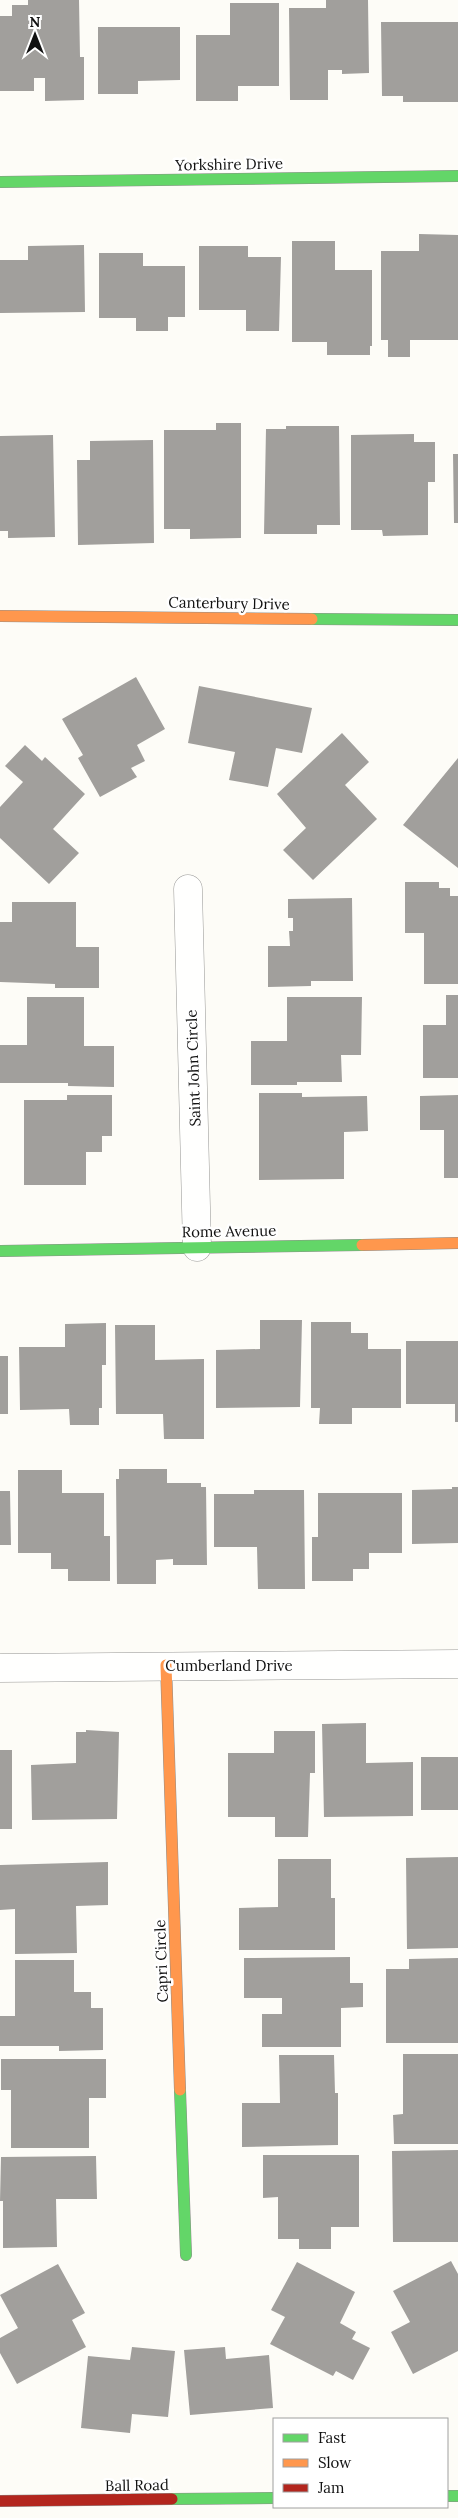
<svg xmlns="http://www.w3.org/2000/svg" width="458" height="2518" font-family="Lora,serif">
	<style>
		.building { fill: #a19f9c }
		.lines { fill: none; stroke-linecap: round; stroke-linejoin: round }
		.street-casing { stroke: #979795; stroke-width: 29 }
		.fast-casing { stroke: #8e8d8b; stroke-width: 12 }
		.slow-casing { stroke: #8e8d8b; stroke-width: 12 }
		.jam-casing { stroke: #8e8d8b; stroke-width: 12 }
		.street { stroke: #fffffe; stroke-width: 28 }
		.fast { stroke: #63d668; stroke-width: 11 }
		.slow { stroke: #ff974d; stroke-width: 11 }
		.jam { stroke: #b3261e; stroke-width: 11 }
		.labels { text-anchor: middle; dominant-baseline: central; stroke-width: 5; stroke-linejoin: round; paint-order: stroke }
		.street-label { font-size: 15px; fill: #111; stroke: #fff }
	</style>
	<rect width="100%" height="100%" fill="#fdfcf7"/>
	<path class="building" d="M 28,0 L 79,0 L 80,57 L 84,57 L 84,100 L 45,101 L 45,78 L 34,78 L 34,91 L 0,91 L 0,16 L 12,16 L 12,5 L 28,5 Z
		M 326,0 L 368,0 L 369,73 L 342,74 L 342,70 L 328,70 L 328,100 L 290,100 L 289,8 L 326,8 Z
		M 230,3 L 279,3 L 279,86 L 238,86 L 238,101 L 196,101 L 196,35 L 230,35 Z
		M 381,22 L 458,22 L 458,102 L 403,102 L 403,96 L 382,96 Z
		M 98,27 L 180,27 L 180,80 L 138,81 L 138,94 L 98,94 Z
		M 419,234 L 458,235 L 458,340 L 410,340 L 410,357 L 388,357 L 388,340 L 381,340 L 381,251 L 419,251 Z
		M 292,241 L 335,241 L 335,270 L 372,270 L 372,346 L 370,346 L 370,355 L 327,355 L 327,342 L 292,342 Z
		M 84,245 L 85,312 L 0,313 L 0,260 L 28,260 L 28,246 Z
		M 199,246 L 248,246 L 248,257 L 281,257 L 279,331 L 246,331 L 246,310 L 199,310 Z
		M 99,253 L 143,253 L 143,266 L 185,266 L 185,317 L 168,317 L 168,331 L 136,331 L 136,318 L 99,318 Z
		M 216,423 L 241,423 L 241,538 L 190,539 L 190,529 L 164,529 L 164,430 L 216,430 Z
		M 286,426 L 339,426 L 340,525 L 317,525 L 317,534 L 264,534 L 266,429 L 286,429 Z
		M 414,434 L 414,442 L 435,442 L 435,482 L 428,482 L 428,535 L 383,536 L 382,530 L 351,530 L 351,435 Z
		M 53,435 L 55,537 L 8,538 L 8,531 L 0,531 L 0,436 Z
		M 153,440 L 154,543 L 78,545 L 77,460 L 90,460 L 90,441 Z
		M 453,454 L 458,454 L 458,523 L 454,523 Z
		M 136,677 L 165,729 L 137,745 L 145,761 L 131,768 L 137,777 L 100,797 L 78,758 L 83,755 L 62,719 Z
		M 199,686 L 312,708 L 302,753 L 276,748 L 268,787 L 229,780 L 235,752 L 188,743 Z
		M 342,733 L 369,762 L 345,785 L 377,819 L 313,880 L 283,850 L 306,828 L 277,794 Z
		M 25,745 L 42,761 L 45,757 L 85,794 L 53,829 L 79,853 L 49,884 L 0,838 L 0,807 L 23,782 L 5,766 Z
		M 458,758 L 458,868 L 403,825 Z
		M 405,882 L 439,882 L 439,888 L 450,888 L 450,896 L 458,896 L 458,984 L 424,984 L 424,933 L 405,933 Z
		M 352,898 L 353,981 L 311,981 L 311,986 L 268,987 L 268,946 L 290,946 L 289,931 L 293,931 L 293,918 L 288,918 L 288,899 Z
		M 12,902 L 76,902 L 76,947 L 99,947 L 99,988 L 55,988 L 55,984 L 0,982 L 0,922 L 12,922 Z
		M 446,995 L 458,995 L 458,1078 L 423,1078 L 423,1025 L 446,1025 Z
		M 27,997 L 84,997 L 84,1046 L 114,1046 L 114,1087 L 68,1086 L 68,1083 L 0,1083 L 0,1045 L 27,1045 Z
		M 287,997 L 362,997 L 361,1055 L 341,1055 L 342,1082 L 297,1082 L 297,1085 L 251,1085 L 251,1041 L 287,1041 Z
		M 259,1093 L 302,1093 L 302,1097 L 367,1096 L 368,1131 L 344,1132 L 344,1179 L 259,1180 Z
		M 67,1095 L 112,1095 L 112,1136 L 102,1136 L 102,1152 L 86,1152 L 86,1185 L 24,1185 L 24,1100 L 67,1100 Z
		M 458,1095 L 458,1178 L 444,1178 L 444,1130 L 420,1130 L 420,1096 Z
		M 260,1320 L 302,1320 L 300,1407 L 216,1408 L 216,1350 L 260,1349 Z
		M 311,1322 L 351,1322 L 351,1333 L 368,1333 L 368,1349 L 401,1349 L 401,1408 L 352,1408 L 352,1424 L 319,1424 L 320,1408 L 311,1408 Z
		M 106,1323 L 106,1365 L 102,1365 L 102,1408 L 99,1408 L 99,1425 L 70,1425 L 69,1409 L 20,1410 L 19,1347 L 65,1347 L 65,1324 Z
		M 115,1325 L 155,1325 L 155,1360 L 204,1359 L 204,1439 L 164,1439 L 163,1414 L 116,1414 Z
		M 406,1341 L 458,1341 L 458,1422 L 455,1422 L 455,1404 L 406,1404 Z
		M 0,1356 L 8,1356 L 8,1414 L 0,1414 Z
		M 119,1469 L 167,1469 L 167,1483 L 201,1483 L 201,1487 L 206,1487 L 207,1565 L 173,1565 L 173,1559 L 156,1560 L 156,1584 L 117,1584 L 116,1479 L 119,1479 Z
		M 18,1470 L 62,1470 L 62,1493 L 104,1493 L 104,1536 L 110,1536 L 110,1581 L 68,1581 L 68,1569 L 51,1569 L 51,1553 L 18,1553 Z
		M 452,1487 L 458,1487 L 458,1543 L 412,1544 L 412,1490 L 452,1489 Z
		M 254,1490 L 304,1490 L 305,1589 L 258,1589 L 257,1547 L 214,1547 L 214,1494 L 254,1494 Z
		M 0,1491 L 10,1491 L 11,1545 L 0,1545 Z
		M 318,1493 L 402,1493 L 402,1553 L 369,1553 L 369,1569 L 353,1569 L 353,1581 L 312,1581 L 312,1537 L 318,1537 Z
		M 366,1723 L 366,1763 L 413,1762 L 413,1816 L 324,1817 L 322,1724 Z
		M 86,1730 L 119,1732 L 117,1819 L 32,1820 L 31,1765 L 76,1763 L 76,1732 L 86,1732 Z
		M 274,1731 L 315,1731 L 315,1773 L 310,1773 L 308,1837 L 275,1837 L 275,1817 L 228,1817 L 228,1753 L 274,1753 Z
		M 0,1750 L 12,1750 L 12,1829 L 0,1829 Z
		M 421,1757 L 458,1757 L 458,1810 L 421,1810 Z
		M 458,1857 L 458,1948 L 407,1949 L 406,1858 Z
		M 278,1859 L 331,1859 L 331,1898 L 335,1898 L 335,1950 L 239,1950 L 239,1908 L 278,1907 Z
		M 108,1862 L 108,1905 L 76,1906 L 77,1953 L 15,1954 L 15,1909 L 0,1910 L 0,1865 Z
		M 350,1957 L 350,1983 L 363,1983 L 363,2007 L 341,2008 L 341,2047 L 262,2047 L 262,2014 L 282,2014 L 282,1998 L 244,1998 L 244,1958 Z
		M 458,1958 L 458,2043 L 386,2043 L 386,1969 L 409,1969 L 409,1959 Z
		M 15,1960 L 74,1960 L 74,1992 L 91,1992 L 91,2008 L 103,2008 L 103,2050 L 59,2051 L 59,2046 L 0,2046 L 0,2016 L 15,2016 Z
		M 403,2054 L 458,2054 L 458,2144 L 394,2144 L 393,2115 L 403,2114 Z
		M 279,2055 L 334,2055 L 335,2093 L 338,2093 L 338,2145 L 242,2147 L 242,2103 L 280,2103 Z
		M 1,2059 L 106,2059 L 106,2098 L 89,2098 L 89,2148 L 11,2148 L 11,2090 L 1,2090 Z
		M 458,2150 L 458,2242 L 393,2242 L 392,2151 Z
		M 263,2155 L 359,2155 L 359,2227 L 331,2227 L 331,2249 L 299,2249 L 299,2239 L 278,2239 L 278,2197 L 263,2198 Z
		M 96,2156 L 97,2199 L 56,2199 L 57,2247 L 3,2248 L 3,2201 L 0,2201 L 1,2157 Z
		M 451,2261 L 458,2274 L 458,2351 L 413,2374 L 391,2332 L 410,2322 L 393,2291 Z
		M 297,2262 L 355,2292 L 340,2323 L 356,2332 L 352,2339 L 370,2348 L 353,2380 L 336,2371 L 333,2376 L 270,2344 L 285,2317 L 271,2310 Z
		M 58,2264 L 85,2313 L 72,2320 L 86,2347 L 17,2384 L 0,2353 L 0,2338 L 18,2328 L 0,2295 Z
		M 132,2347 L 175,2351 L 168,2417 L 132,2414 L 130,2433 L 81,2428 L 88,2356 L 130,2360 Z
		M 225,2347 L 226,2359 L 269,2355 L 273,2408 L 190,2415 L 184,2350 Z"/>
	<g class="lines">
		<defs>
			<path id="street" d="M 188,889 L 197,1247
				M 0,1668 L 458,1664"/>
			<path id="fast" d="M 0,182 L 458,176
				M 312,619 L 458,620
				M 0,1251 L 362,1245
				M 180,2090 L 186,2255
				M 447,2496 L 458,2496
				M 172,2499 L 274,2498"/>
			<path id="slow" d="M 0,616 L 312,619
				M 362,1245 L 458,1243
				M 166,1665 L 180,2090"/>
			<path id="jam" d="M 0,2501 L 172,2499"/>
		</defs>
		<use href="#street" class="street-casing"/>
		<use href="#fast" class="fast-casing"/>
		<use href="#slow" class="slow-casing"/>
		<use href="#jam" class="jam-casing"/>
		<use href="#street" class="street"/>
		<use href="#fast" class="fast"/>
		<use href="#slow" class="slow"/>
		<use href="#jam" class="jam"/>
	</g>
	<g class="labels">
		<g class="street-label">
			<text transform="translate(229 164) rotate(-1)">Yorkshire Drive</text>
			<text transform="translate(229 603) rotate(1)">Canterbury Drive</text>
			<text transform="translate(193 1068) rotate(-92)">Saint John Circle</text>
			<text transform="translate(229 1231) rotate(-1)">Rome Avenue</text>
			<text x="229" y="1665">Cumberland Drive</text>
			<text transform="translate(161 1961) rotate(-92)">Capri Circle</text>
			<text transform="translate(137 2485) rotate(-1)">Ball Road</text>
		</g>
	</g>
	<rect x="273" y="2418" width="175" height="90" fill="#ffffff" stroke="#a0a0a0"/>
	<rect x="283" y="2434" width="25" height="8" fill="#63d668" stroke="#a0a0a0"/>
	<text x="318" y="2443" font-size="15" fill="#111111">Fast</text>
	<rect x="283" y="2459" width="25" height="8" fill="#ff974d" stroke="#a0a0a0"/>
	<text x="318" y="2468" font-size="15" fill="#111111">Slow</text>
	<rect x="283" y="2484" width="25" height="8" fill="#b3261e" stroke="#a0a0a0"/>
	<text x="318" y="2493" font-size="15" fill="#111111">Jam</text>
	<g transform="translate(35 35)" stroke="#ffffff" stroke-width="4" paint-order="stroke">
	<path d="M0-4L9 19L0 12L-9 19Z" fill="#111111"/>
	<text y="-8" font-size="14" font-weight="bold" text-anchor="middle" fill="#111111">N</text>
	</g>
</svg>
